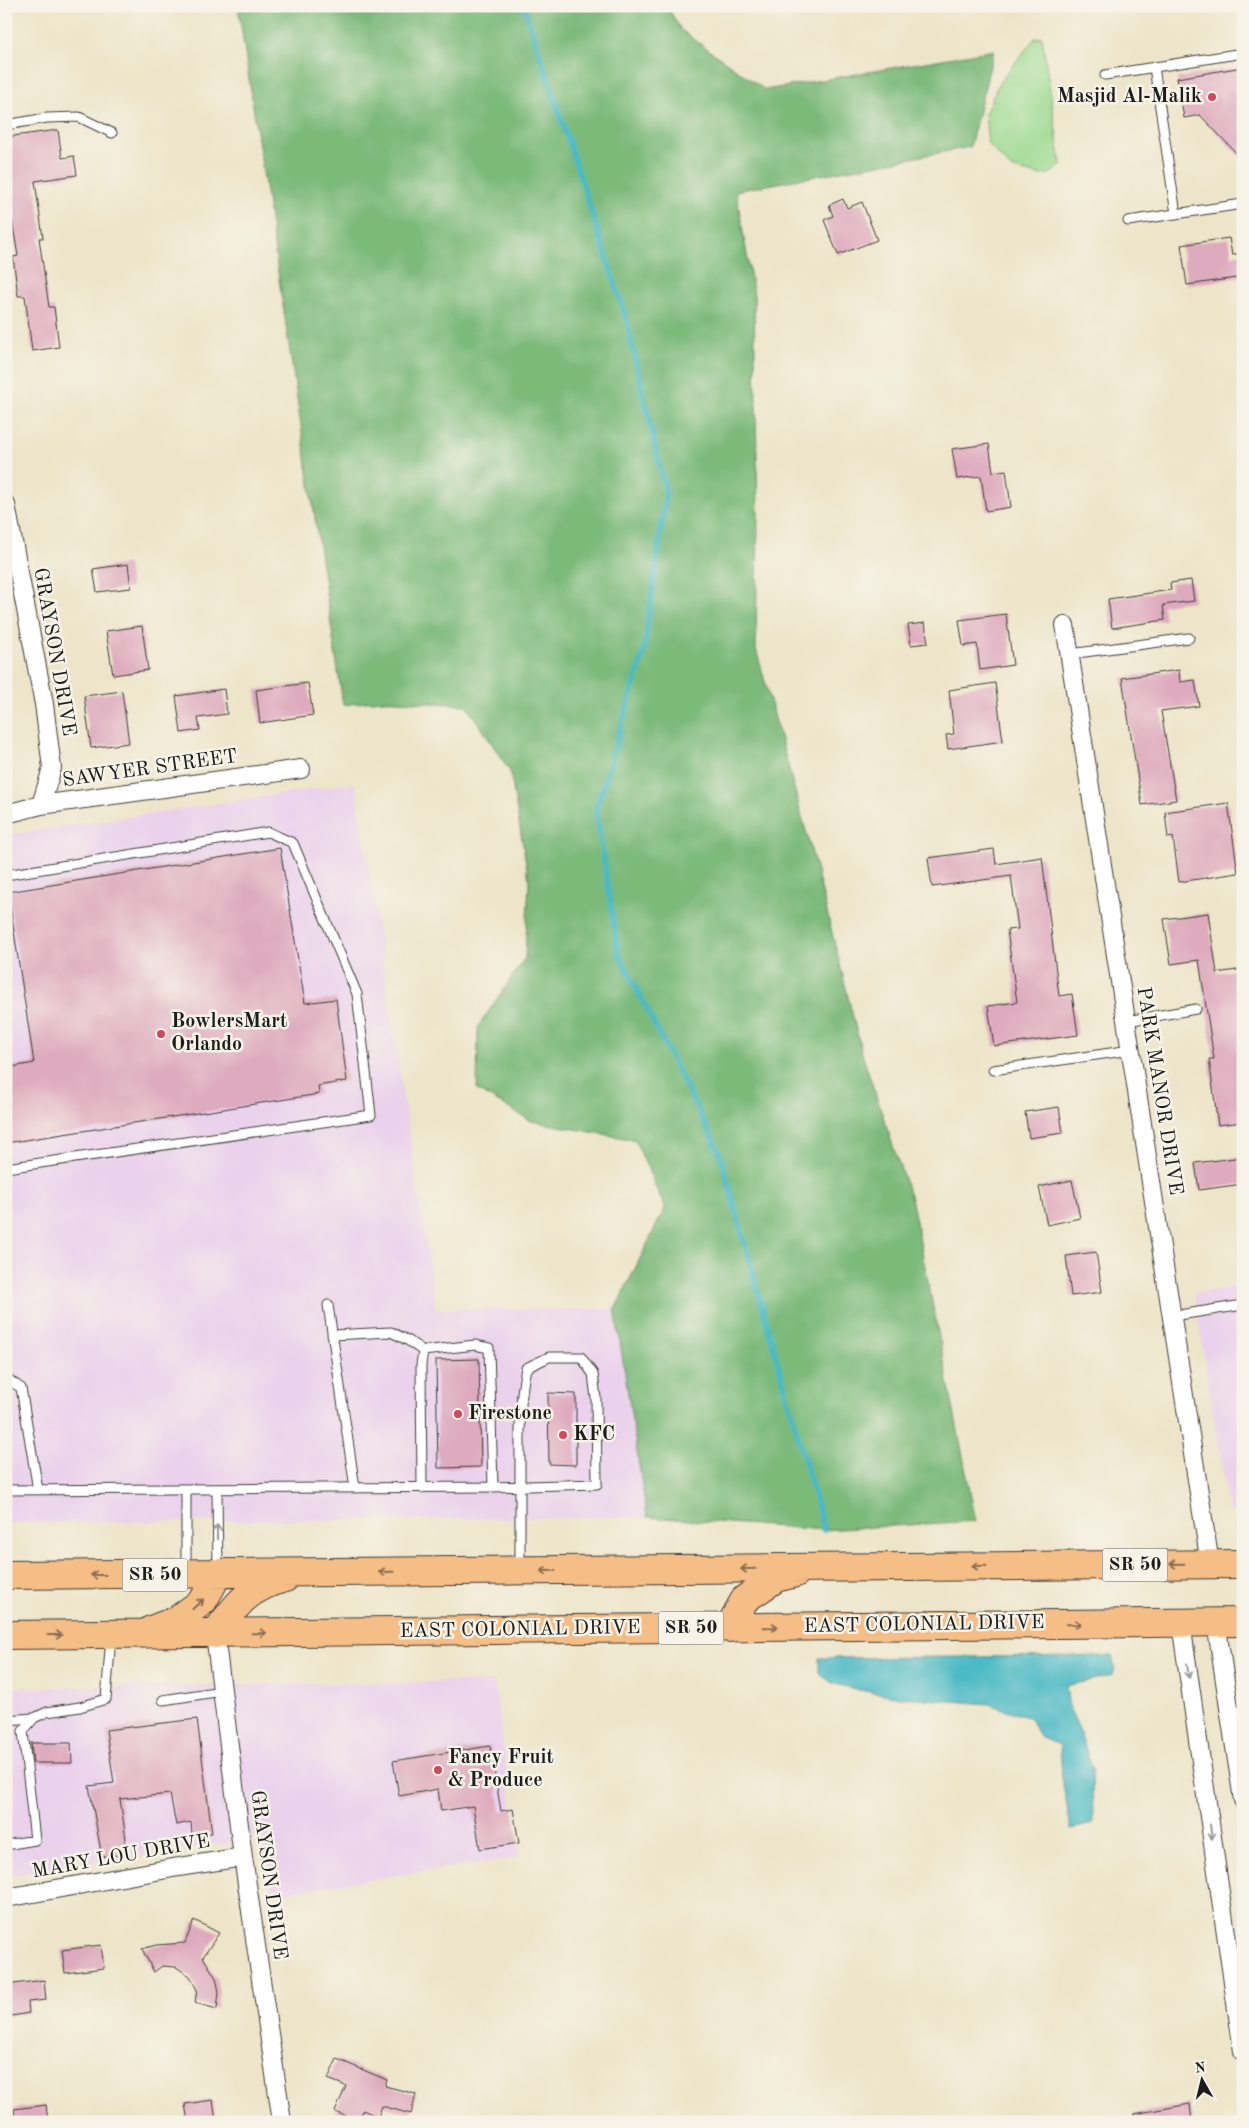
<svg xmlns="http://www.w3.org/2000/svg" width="1249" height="2128" font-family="'Old Standard TT',serif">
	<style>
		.built { fill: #ead1ec }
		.green { fill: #9bda8f; stroke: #5c7b56 }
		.forest { fill: #7cba7a; stroke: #4c6b4b }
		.water { fill: #4cbac5; stroke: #346b70 }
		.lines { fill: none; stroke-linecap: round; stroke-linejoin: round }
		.stream { stroke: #4cbac5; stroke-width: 5.5 }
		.building { fill: #deaabe }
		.service-casing { stroke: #3b3a36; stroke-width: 11 }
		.minor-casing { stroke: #3b3a36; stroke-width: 20 }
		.trunk-casing { stroke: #3b3a36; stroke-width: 30 }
		.service { stroke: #fff; stroke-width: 9 }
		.minor { stroke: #fff; stroke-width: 18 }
		.trunk { stroke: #f6be87; stroke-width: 28 }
		.oneway { stroke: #999 }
		.oneway2 { stroke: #896d52 }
		.poi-dot { fill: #d1495b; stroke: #f7f3e8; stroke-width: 2 }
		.labels { text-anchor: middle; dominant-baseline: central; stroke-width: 5; stroke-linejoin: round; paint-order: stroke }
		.shield { fill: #f7f3e8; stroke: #5e5c59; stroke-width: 1 }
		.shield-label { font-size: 19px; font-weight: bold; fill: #1c1c1c }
		.poi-label { font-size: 20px; font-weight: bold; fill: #1c1c1c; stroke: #f7f3e8; text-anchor: start }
		.street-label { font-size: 20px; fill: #1c1c1c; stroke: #f7f3e8 }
	</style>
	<rect width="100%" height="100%" fill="#f7f3e8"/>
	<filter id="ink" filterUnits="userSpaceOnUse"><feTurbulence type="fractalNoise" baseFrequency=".02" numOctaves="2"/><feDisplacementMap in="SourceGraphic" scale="10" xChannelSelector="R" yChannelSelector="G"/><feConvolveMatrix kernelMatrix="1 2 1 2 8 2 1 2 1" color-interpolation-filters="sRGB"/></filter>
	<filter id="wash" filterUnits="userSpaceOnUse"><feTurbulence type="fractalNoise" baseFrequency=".0096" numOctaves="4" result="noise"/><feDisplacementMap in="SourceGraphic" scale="20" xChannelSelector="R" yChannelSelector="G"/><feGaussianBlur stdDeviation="1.12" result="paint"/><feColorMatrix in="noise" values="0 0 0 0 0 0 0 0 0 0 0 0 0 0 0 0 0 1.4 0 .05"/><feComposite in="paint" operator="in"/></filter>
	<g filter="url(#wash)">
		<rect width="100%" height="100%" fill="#ede5c9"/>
		<path class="built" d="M 355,783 L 436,1309 L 615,1309 L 647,1517 L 6,1523 L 6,835 Z
			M 1243,1286 L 1243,1511 L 1229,1511 L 1194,1293 Z
			M 494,1681 L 520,1857 L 273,1894 L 263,1837 L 6,1876 L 6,1688 Z"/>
		<path class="green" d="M 1042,37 L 1061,165 L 1049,174 L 1038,175 L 1011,168 L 988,144 L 985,114 L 999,83 L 1035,38 Z"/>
		<path class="forest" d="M 238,6 L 667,6 L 681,30 L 765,90 L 994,50 L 970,147 L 736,191 L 754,296 L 758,514 L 756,649 L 815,864 L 863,1057 L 912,1202 L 976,1521 L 824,1530 L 647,1517 L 615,1309 L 665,1208 L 635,1140 L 531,1121 L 477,1090 L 478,1027 L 525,958 L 529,880 L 510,771 L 466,705 L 380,700 L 343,705 Z"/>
		<path class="water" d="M 1112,1656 L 1115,1668 L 1113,1675 L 1066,1686 L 1069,1707 L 1079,1729 L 1092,1768 L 1093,1824 L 1071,1829 L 1062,1779 L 1060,1745 L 1039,1737 L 1030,1718 L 989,1704 L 901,1697 L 859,1690 L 832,1683 L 819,1673 L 819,1658 Z"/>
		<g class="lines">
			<path class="stream" d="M 524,6 L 625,314 L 666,494 L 643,655 L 596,809 L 618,952 L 720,1154 L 824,1530"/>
		</g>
		<g id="blocks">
			<path class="building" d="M 1243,67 L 1243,160 L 1200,115 L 1184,118 L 1177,78 Z
				M 58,130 L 62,158 L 74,156 L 77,175 L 35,181 L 43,238 L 39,238 L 49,307 L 54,307 L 59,347 L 32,351 L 25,296 L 18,296 L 13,257 L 18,256 L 6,185 L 6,137 Z
				M 843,199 L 847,208 L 862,202 L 877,240 L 838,255 L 824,220 L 833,216 L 829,205 Z
				M 1229,238 L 1232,255 L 1243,253 L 1243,277 L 1187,285 L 1181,245 Z
				M 989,444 L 993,472 L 1006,470 L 1011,507 L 986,511 L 981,476 L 957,479 L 952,449 Z
				M 128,564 L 131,588 L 97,592 L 93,569 Z
				M 1191,580 L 1194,601 L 1163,605 L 1165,620 L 1112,628 L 1108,599 L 1171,590 L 1170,583 Z
				M 1006,614 L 1013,665 L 980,670 L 977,644 L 963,646 L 959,620 Z
				M 925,623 L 928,643 L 911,645 L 908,625 Z
				M 142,626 L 148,670 L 113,675 L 106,631 Z
				M 1179,670 L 1180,682 L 1195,680 L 1199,706 L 1161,711 L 1176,800 L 1142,805 L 1122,678 Z
				M 308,683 L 313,715 L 260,723 L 256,690 Z
				M 995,683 L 1003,741 L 948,749 L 946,735 L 954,734 L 949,690 Z
				M 224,689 L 227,714 L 198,718 L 200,730 L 181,733 L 176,696 Z
				M 122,691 L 129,743 L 91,748 L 84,696 Z
				M 1228,803 L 1238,873 L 1179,882 L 1173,837 L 1168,838 L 1165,812 Z
				M 280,848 L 305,1003 L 336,999 L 347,1081 L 318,1086 L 319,1094 L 6,1143 L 6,1068 L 34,1063 L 8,892 Z
				M 994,849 L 996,864 L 1042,857 L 1059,996 L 1072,994 L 1078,1035 L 994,1046 L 988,1006 L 1017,1002 L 1007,930 L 1018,929 L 1011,876 L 932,887 L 928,858 Z
				M 1208,913 L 1217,973 L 1243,969 L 1243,1122 L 1218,1125 L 1209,1059 L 1214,1059 L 1199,960 L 1171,964 L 1164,919 Z
				M 1059,1107 L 1063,1133 L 1029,1138 L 1025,1112 Z
				M 1243,1157 L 1243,1184 L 1199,1190 L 1195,1163 Z
				M 1072,1180 L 1080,1218 L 1047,1225 L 1039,1187 Z
				M 1096,1252 L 1102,1292 L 1071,1296 L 1066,1256 Z
				M 479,1359 L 481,1467 L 438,1468 L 436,1360 Z
				M 548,1393 L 576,1394 L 576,1465 L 549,1464 Z
				M 197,1719 L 212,1833 L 192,1835 L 191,1822 L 176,1825 L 170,1794 L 120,1799 L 126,1839 L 118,1855 L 102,1857 L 89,1786 L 114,1783 L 106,1730 Z
				M 31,1743 L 71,1743 L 72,1763 L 33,1763 Z
				M 490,1746 L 501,1811 L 513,1809 L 519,1843 L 480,1849 L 473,1806 L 441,1811 L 438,1789 L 399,1796 L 393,1761 Z
				M 194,1920 L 219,1933 L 203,1957 L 216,1978 L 219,1992 L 217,2009 L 195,2003 L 197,1990 L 190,1976 L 176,1967 L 162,1966 L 154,1972 L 142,1949 L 156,1945 L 185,1943 Z
				M 101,1945 L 104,1968 L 65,1973 L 62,1950 Z
				M 44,1980 L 46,2000 L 28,2002 L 29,2013 L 6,2017 L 6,1985 Z
				M 337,2059 L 387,2080 L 385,2086 L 416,2094 L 411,2114 L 382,2106 L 378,2117 L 363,2110 L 359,2121 L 335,2112 L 346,2086 L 328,2079 Z
				M 213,2100 L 216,2122 L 188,2122 L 185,2104 Z
				M 1190,2104 L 1192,2122 L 1135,2122 L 1134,2114 Z
				M 46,2105 L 48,2122 L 16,2122 L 14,2109 Z"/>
		</g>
	</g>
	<g filter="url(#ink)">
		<use href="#blocks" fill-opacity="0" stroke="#3b3a36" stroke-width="1"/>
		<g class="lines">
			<defs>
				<path id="service" d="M 1154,67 L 1176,214
					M 1105,75 L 1243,53
					M 6,125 L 47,118 L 79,117 L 112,133
					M 1128,221 L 1243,204
					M 1070,654 L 1189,638
					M 6,875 L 268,832 L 293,843 L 357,994 L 371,1115 L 6,1168
					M 1127,1021 L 1196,1009
					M 993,1070 L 1131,1050
					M 328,1305 L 355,1488
					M 1173,1316 L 1243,1305
					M 332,1335 L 391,1332 L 409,1341 L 423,1351
					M 6,1378 L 21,1388 L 38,1490
					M 422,1488 L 421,1365 L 423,1351 L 475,1345 L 489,1348 L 493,1487
					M 217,1489 L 218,1571
					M 6,1490 L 493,1487 L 597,1484 L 596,1398 L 593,1374 L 581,1357 L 549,1357 L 526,1368 C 519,1402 520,1430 520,1464 C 520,1499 520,1534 520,1569
					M 186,1490 L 186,1572
					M 163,1700 L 222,1691
					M 1229,1712 L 1243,1711
					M 6,1720 L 34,1718
					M 6,1845 L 35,1840 L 23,1731 L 34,1718 L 47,1712 L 80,1707 L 106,1699 L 111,1637"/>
				<path id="minor" d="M 6,505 L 44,704 L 52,768 L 41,805
					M 1065,625 L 1210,1564
					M 6,814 L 41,805 L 301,769
					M 1216,1622 L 1243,1800
					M 1181,1623 L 1243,2051
					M 215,1634 L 243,1857 L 282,2122
					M 6,1898 L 173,1868 L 243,1857"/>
				<path id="trunk" d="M 6,1575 L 1243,1564
					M 729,1628 L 745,1599 L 776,1578 L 796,1573
					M 151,1630 L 177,1620 L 203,1601 L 218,1574
					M 215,1634 C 237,1604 247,1588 285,1578
					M 6,1635 L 1243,1622"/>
			</defs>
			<use href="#service" class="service-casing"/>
			<use href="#minor" class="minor-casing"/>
			<use href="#trunk" class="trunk-casing"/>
			<use href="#service" class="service"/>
			<use href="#minor" class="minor"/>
			<use href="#trunk" class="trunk"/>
		</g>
		<defs><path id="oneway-shaft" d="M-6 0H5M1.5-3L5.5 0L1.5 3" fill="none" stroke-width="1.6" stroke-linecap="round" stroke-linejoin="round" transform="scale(1.25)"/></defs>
		<g class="oneway">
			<use href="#oneway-shaft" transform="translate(217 1532) rotate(-90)"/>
			<use href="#oneway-shaft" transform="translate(1188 1671) rotate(82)"/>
			<use href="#oneway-shaft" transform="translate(1211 1832) rotate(82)"/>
		</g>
		<g class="oneway2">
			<use href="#oneway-shaft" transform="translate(1177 1564) rotate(179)"/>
			<use href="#oneway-shaft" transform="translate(979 1566) rotate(179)"/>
			<use href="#oneway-shaft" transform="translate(748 1569) rotate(179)"/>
			<use href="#oneway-shaft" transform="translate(548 1571) rotate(179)"/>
			<use href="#oneway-shaft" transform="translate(386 1572) rotate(179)"/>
			<use href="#oneway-shaft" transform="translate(98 1575) rotate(180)"/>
			<use href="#oneway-shaft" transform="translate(198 1604) rotate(-41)"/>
			<use href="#oneway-shaft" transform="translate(1074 1624) rotate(-1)"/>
			<use href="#oneway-shaft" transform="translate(771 1627) rotate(-1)"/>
			<use href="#oneway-shaft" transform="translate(259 1633) rotate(-1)"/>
			<use href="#oneway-shaft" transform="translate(55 1635)"/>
		</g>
	</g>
	<g class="poi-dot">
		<circle cx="1212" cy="97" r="5"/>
		<circle cx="161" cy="1034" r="5"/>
		<circle cx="458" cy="1414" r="5"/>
		<circle cx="563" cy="1435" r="5"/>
		<circle cx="438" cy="1770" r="5"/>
	</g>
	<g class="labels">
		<g class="shield">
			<rect x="1102.5" y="1548.5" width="65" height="33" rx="4"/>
			<rect x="122.5" y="1558.5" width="65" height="33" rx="4"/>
			<rect x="658.5" y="1611.5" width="65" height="33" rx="4"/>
		</g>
		<g class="shield-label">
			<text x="1135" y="1565">SR 50</text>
			<text x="155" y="1575">SR 50</text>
			<text x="691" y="1628">SR 50</text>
		</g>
		<g class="poi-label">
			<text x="1202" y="97" text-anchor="end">Masjid Al-Malik</text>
			<text x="171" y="1022">BowlersMart<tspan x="171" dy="23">Orlando</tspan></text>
			<text x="468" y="1414">Firestone</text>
			<text x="573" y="1435">KFC</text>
			<text x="448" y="1758">Fancy Fruit<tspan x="448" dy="23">&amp; Produce</tspan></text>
		</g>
		<g class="street-label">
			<text transform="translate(54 652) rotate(80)">GRAYSON DRIVE</text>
			<text transform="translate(150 769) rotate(-8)">SAWYER STREET</text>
			<text transform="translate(1159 1091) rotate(81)">PARK MANOR DRIVE</text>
			<text transform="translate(924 1625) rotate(-1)">EAST COLONIAL DRIVE</text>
			<text transform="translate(520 1630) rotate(-1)">EAST COLONIAL DRIVE</text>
			<text transform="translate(121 1857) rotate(-10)">MARY LOU DRIVE</text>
			<text transform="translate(268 1875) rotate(82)">GRAYSON DRIVE</text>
		</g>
	</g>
	<rect width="1249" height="2128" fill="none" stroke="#f7f3e8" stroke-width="25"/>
	<g transform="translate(1202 2080) rotate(352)" stroke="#f7f3e8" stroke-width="4" paint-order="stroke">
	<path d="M0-4L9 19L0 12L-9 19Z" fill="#1c1c1c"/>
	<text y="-8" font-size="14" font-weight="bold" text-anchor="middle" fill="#1c1c1c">N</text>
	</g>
</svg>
